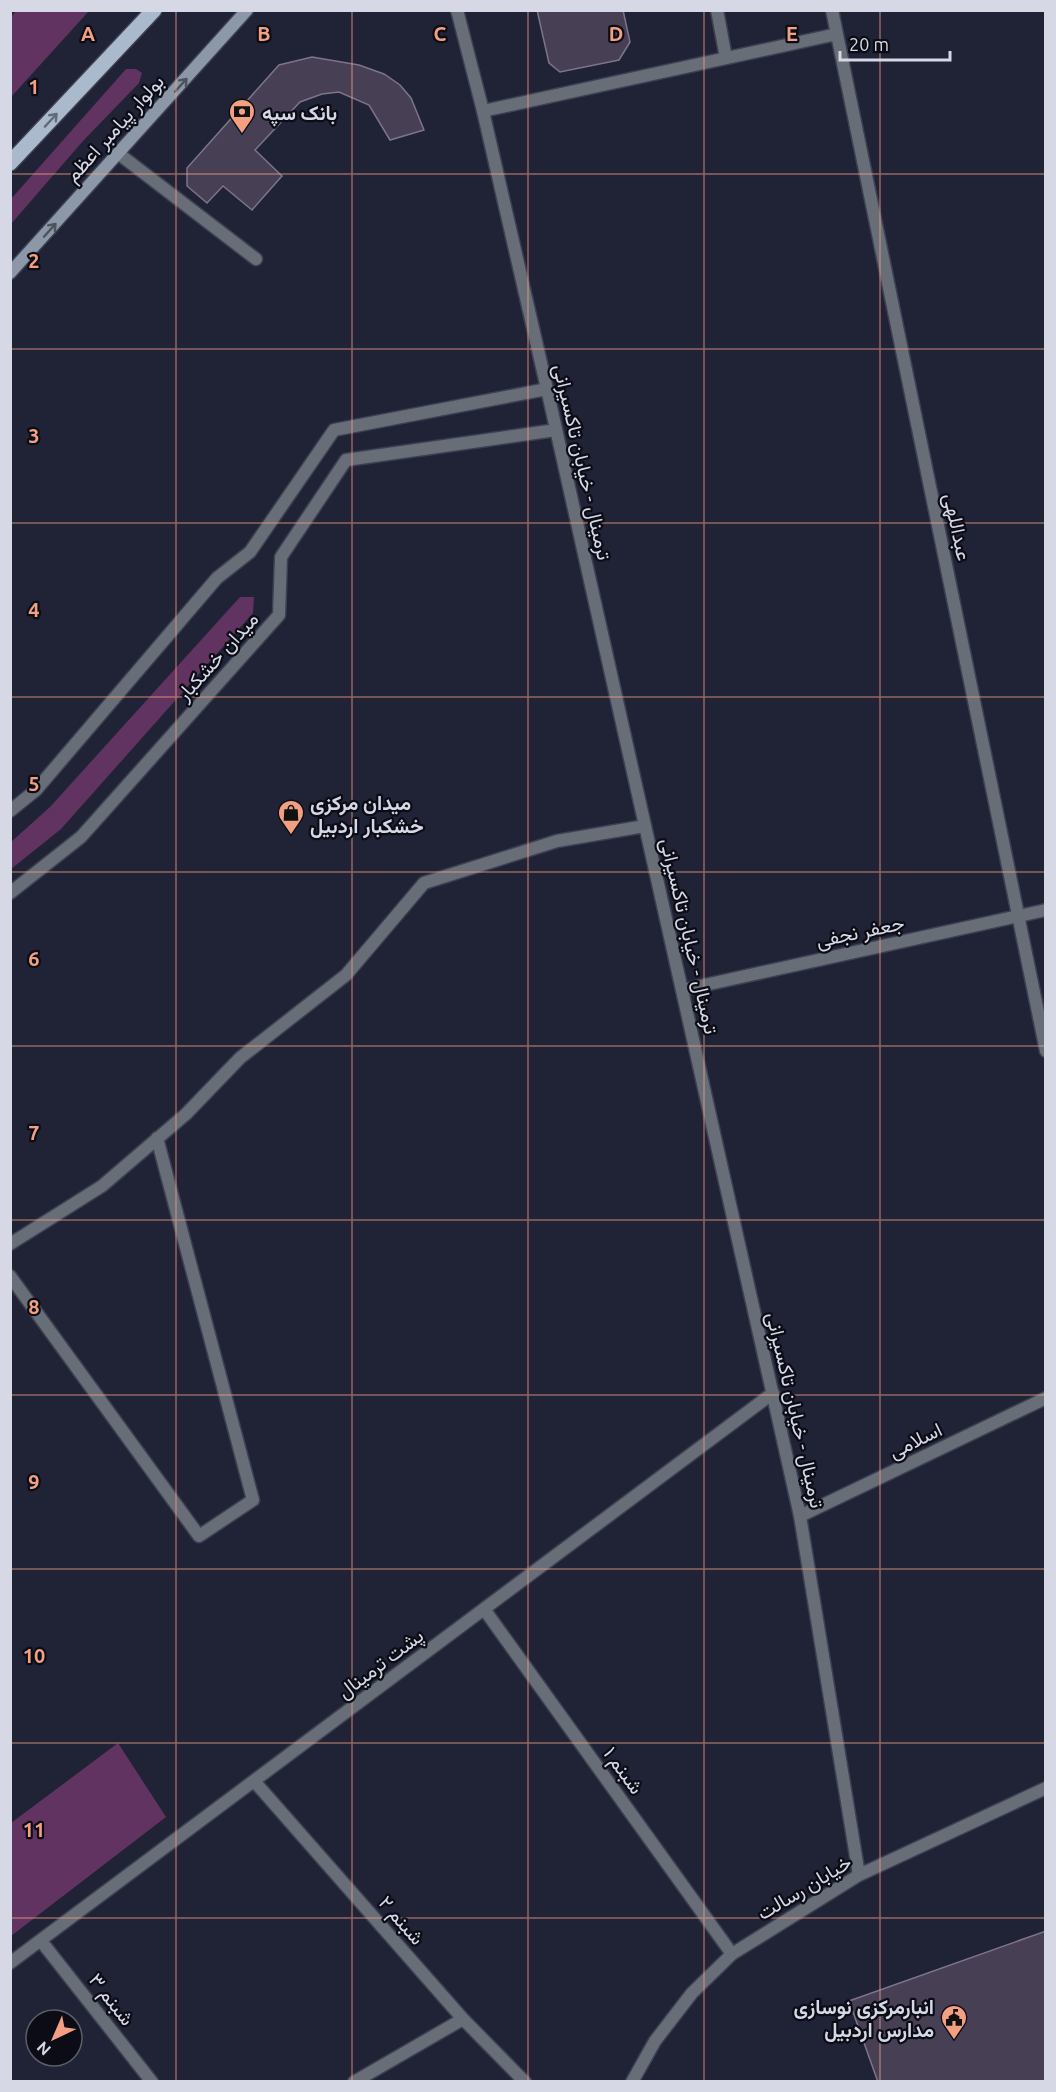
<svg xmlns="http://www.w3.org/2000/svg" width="1056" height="2092" font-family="Ubuntu,Vazirmatn,sans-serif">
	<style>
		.green { fill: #603360 }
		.building { fill: #473f54; stroke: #7d748c; stroke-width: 1.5 }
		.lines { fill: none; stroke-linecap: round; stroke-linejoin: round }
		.service-casing { stroke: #3d3f52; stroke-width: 15 }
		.minor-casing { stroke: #3d3f52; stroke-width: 15 }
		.tertiary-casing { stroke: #3d3f52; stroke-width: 15 }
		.secondary-casing { stroke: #3d3f52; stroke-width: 15 }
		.primary-casing { stroke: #3d3f52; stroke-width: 18 }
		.service { stroke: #676e77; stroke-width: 12 }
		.minor { stroke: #676e77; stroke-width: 12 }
		.tertiary { stroke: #676e77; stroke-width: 12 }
		.secondary { stroke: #8c98a7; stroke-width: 12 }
		.primary { stroke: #aab9cc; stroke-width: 15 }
		.oneway { stroke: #4c525e }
		.oneway2 { stroke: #626b7a }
		.grid { fill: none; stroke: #f3a082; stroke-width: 1.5; stroke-opacity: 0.55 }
		.labels { text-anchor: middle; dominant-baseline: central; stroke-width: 4.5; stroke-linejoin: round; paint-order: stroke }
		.poi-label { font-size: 20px; font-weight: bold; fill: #d6d8e6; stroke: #0b0c15; text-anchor: start }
		.street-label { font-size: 20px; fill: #d6d8e6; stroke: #0b0c15 }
		.grid-label { font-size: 20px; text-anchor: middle; font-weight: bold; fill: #f3a082; stroke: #0b0c15; stroke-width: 4.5; stroke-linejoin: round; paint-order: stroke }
	</style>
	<rect width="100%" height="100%" fill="#202236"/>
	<path class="green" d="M 16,11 L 89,11 L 11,97 L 11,17 Z
		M 126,69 L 136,69 L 142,73 L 139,83 L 83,141 L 11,224 L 11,199 Z
		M 240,597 L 254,597 L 253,613 L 61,829 L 11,869 L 11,842 L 50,807 Z
		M 118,1743 L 166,1817 L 11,1936 L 11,1823 Z"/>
	<path class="building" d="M 537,10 L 623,10 L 630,42 L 619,60 L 560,72 L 549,63 Z
		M 312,57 L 359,65 L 384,74 L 400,85 L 411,98 L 424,130 L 390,140 L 369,105 L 339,92 L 322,94 L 300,102 L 255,150 L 282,176 L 252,210 L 223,186 L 207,203 L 187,186 L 187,168 L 279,65 Z
		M 1046,1931 L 1046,2082 L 878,2082 L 849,2001 Z"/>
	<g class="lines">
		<defs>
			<path id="service" d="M 119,154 L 256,259
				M 10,811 L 36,790 L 217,578 L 250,552 L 334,430 L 547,389
				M 10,893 L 81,837 L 279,615 L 281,557 L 346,460 L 556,430
				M 10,1244 L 102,1186 L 186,1114 L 240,1058 L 346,975 L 424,883 L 557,841 L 645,826
				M 10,1276 L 199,1536 L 253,1500 L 157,1138"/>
			<path id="minor" d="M 717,10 L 726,58
				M 832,10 L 1046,1051
				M 483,111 L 837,34
				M 682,990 L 1046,910
				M 800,1516 L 1046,1398
				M 484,1609 L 732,1954
				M 254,1781 L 463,2019 L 525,2082
				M 41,1941 L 152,2082
				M 10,1963 L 773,1393
				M 354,2082 L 463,2019"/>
			<path id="tertiary" d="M 457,10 L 483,111 L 547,389 L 800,1516 L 859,1875
				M 632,2082 L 655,2041 L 692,1993 L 732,1954 L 859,1875 L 1046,1788"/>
			<path id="secondary" d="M 10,273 L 247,10"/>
			<path id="primary" d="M 10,163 L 154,10"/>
		</defs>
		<use href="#service" class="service-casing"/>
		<use href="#minor" class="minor-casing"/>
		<use href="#tertiary" class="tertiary-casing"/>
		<use href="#secondary" class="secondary-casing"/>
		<use href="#primary" class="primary-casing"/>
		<use href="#service" class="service"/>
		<use href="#minor" class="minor"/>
		<use href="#tertiary" class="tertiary"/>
		<use href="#secondary" class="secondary"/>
		<use href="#primary" class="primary"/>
	</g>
	<defs><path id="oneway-shaft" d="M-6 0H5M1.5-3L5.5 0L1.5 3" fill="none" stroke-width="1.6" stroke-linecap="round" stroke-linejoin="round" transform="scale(1.5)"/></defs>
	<g class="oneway">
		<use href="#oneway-shaft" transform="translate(181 85) rotate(-48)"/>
		<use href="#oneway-shaft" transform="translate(50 230) rotate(-48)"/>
	</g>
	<use class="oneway2" href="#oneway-shaft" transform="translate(51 120) rotate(-47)"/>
	<path class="grid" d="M 176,10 L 176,2082M 352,10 L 352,2082M 528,10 L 528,2082M 704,10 L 704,2082M 880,10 L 880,2082M 10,174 L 1046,174M 10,349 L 1046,349M 10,523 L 1046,523M 10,697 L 1046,697M 10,872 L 1046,872M 10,1046 L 1046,1046M 10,1220 L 1046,1220M 10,1395 L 1046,1395M 10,1569 L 1046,1569M 10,1743 L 1046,1743M 10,1918 L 1046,1918"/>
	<defs>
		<symbol id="bank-pin" viewBox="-11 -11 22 30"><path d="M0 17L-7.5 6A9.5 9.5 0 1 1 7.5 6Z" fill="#f3a082" stroke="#0b0c15"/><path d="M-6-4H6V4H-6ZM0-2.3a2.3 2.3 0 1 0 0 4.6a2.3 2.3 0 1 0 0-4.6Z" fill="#111"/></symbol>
		<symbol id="shop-pin" viewBox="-11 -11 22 30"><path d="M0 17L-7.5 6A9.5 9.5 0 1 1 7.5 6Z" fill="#f3a082" stroke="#0b0c15"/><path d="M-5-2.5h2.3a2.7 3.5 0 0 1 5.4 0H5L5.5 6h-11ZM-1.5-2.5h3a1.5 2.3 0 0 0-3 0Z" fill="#111"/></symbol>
		<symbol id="civic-pin" viewBox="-11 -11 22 30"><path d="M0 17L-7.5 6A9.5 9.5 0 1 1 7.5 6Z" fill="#f3a082" stroke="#0b0c15"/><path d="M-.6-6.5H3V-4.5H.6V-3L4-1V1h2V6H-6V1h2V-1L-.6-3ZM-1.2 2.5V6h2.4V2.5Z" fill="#111"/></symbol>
	</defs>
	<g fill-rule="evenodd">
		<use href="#bank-pin" x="227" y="97" width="30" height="40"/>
		<use href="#shop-pin" x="276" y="798" width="30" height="40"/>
		<use href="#civic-pin" x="939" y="2003" width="30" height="40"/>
	</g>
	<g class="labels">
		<g class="poi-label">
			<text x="262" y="112">بانک سپه</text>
			<text x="310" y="802">میدان مرکزی<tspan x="310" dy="23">خشکبار اردبیل</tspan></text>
			<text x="934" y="2006" text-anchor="end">انبارمرکزی نوسازی<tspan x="934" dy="23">مدارس اردبیل</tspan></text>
		</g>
		<g class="street-label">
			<text transform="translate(114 128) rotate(-48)">بولوار پیامبر اعظم</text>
			<text transform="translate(583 462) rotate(77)">ترمینال - خیابان تاکسیرانی</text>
			<text transform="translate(958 527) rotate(78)">عبداللهی</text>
			<text transform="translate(217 656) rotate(-48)">میدان خشکبار</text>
			<text transform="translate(860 931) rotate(-12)">جعفر نجفی</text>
			<text transform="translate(690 936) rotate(77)">ترمینال - خیابان تاکسیرانی</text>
			<text transform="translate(796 1410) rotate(77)">ترمینال - خیابان تاکسیرانی</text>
			<text transform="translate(915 1440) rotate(-26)">اسلامی</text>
			<text transform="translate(380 1663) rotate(-37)">پشت ترمینال</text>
			<text transform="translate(624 1770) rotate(54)">شبنم ۱</text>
			<text transform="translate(804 1887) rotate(-31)">خیابان رسالت</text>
			<text transform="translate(402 1920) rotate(49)">شبنم ۲</text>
			<text transform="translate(112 1999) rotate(52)">شبنم ۳</text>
		</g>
	</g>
	<g class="grid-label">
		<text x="88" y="41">A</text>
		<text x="264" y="41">B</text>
		<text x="440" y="41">C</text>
		<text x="616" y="41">D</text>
		<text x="792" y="41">E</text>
		<text x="34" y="94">1</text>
		<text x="34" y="268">2</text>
		<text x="34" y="443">3</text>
		<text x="34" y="617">4</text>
		<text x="34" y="791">5</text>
		<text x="34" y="966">6</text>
		<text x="34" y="1140">7</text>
		<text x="34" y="1314">8</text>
		<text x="34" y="1489">9</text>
		<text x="34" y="1663">10</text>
		<text x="34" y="1837">11</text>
	</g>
	<rect width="1056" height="2092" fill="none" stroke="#d6d8e6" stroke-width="24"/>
	<g transform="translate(54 2038) rotate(224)"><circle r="28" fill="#0b0c15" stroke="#5c5e69" stroke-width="1.5"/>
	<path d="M0-4.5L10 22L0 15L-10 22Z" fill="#f3a082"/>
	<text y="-9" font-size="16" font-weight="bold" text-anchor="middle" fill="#d6d8e6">N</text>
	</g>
	<path d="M840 51v9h110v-9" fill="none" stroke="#d6d8e6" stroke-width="3"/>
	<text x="849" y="51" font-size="18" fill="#d6d8e6" stroke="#0b0c15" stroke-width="4.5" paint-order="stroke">20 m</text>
</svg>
